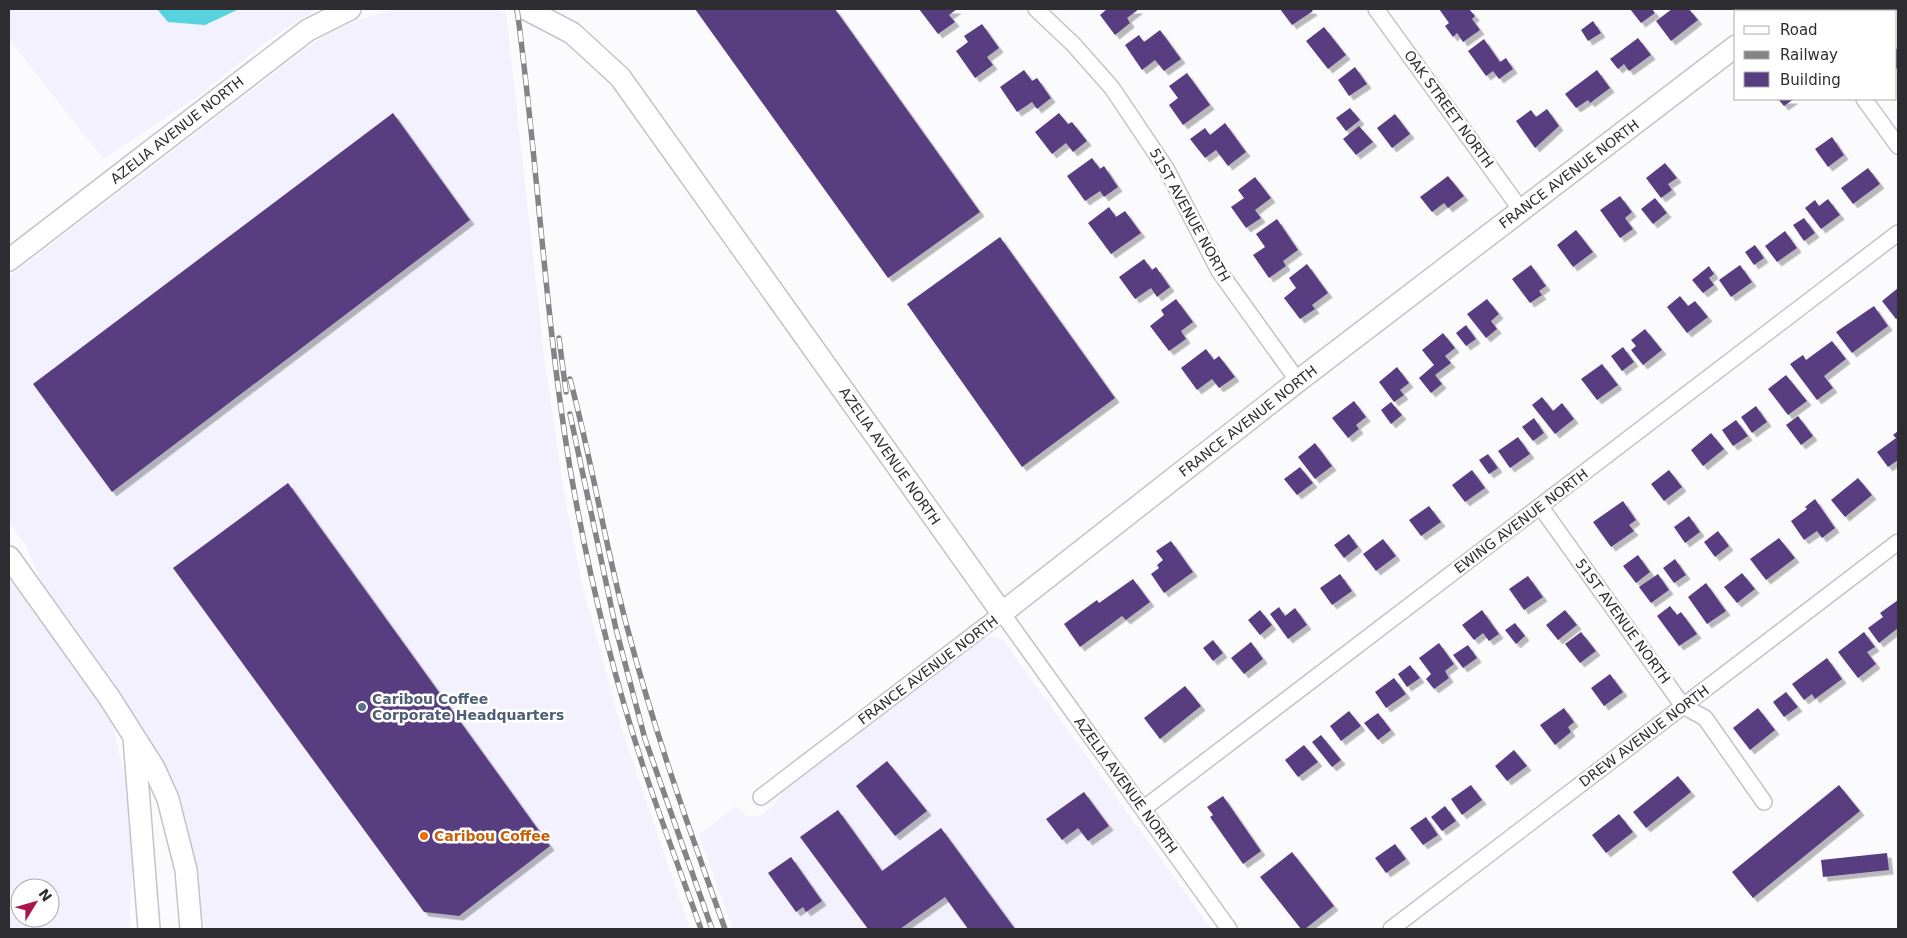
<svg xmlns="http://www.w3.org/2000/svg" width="1907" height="938" font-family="'DejaVu Sans',sans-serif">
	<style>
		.built { fill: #f2f1fd; fill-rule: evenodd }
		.water { fill: #56d3dc }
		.building { fill: #583d81; filter: url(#shadow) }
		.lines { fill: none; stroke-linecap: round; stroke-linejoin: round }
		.street-casing { stroke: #c4c3cd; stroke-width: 18 }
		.secondary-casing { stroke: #c4c3cd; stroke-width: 24 }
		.street { stroke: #fff; stroke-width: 15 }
		.secondary { stroke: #fff; stroke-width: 21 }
		.rail-casing { stroke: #848487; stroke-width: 5.5 }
		.rail { stroke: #fff; stroke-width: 4; stroke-dasharray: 11; stroke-linecap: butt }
		.service-dot { fill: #5c6f8a; stroke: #fff; stroke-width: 2 }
		.food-dot { fill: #e8710a; stroke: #fff; stroke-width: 2 }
		.labels { text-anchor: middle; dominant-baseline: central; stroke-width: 5; stroke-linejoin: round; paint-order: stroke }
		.street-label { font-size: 14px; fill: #2e2d31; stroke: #fff }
		.service-label { font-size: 14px; font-weight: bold; fill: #4e5e75; stroke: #fff; text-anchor: start }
		.food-label { font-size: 14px; font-weight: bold; fill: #c56008; stroke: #fff; text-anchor: start }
	</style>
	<defs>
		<filter id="shadow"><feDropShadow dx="4.5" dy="4.5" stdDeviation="0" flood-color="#0004"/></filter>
	</defs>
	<rect width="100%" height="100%" fill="#fbfbfe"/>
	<path class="built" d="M 9,9 L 317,9 L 271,38 L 197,97 L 103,159 L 9,39 Z
		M 395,9 L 486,9 L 506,12 L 545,364 L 565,498 L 582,585 L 622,730 L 690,929 L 205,929 L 168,777 L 112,679 L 41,581 L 26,546 L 9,522 L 9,277 L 324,35 L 353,22 Z
		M 9,578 L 102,706 L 113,728 L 127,785 L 134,841 L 129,929 L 9,929 ZM 20,888 L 50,888 L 50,918 L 20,918 Z
		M 994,637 L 1003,640 L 1211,929 L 733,929 L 699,835 L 735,806 L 747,816 L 760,816 L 774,805 L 783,792 L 984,638 Z"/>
	<path class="water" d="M 157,9 L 239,9 L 205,25 L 168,22 Z"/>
	<path class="building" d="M 695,9 L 835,9 L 980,212 L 888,278 Z
		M 919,9 L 957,9 L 949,15 L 955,22 L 938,34 Z
		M 1107,9 L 1139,9 L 1127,18 L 1130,23 L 1115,35 L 1100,15 Z
		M 1280,9 L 1311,9 L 1313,11 L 1292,25 Z
		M 1439,9 L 1469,9 L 1475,16 L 1472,19 L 1480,30 L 1463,42 L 1457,33 L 1453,37 L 1445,26 L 1449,23 Z
		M 1630,9 L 1652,9 L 1655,13 L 1641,23 Z
		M 1672,9 L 1689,9 L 1698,20 L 1671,41 L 1656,21 Z
		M 1855,9 L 1877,9 L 1879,11 L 1852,11 Z
		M 1593,21 L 1601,33 L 1588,41 L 1581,30 Z
		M 982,24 L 999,48 L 987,57 L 993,65 L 975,78 L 956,51 L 968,42 L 964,36 Z
		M 1324,27 L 1346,55 L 1328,69 L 1306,41 Z
		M 1160,30 L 1181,59 L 1164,71 L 1155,60 L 1142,70 L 1125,45 L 1139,35 L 1144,42 Z
		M 1638,38 L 1651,55 L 1629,71 L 1624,64 L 1618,69 L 1610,59 Z
		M 1484,39 L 1500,62 L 1506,58 L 1513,69 L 1499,79 L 1493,71 L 1486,76 L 1468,51 Z
		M 1896,48 L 1898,52 L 1898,67 L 1896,69 Z
		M 1355,67 L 1367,84 L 1349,96 L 1338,80 Z
		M 1024,70 L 1032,81 L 1037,78 L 1051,98 L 1037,109 L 1032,102 L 1017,112 L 1000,87 Z
		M 1597,70 L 1610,88 L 1590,103 L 1588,100 L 1576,108 L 1565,94 Z
		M 1187,73 L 1210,105 L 1183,125 L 1169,105 L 1178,98 L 1169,86 Z
		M 1778,99 L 1794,99 L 1784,106 Z
		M 1350,108 L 1360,120 L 1346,131 L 1336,118 Z
		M 1547,109 L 1559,126 L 1535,148 L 1516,121 L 1531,110 L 1536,117 Z
		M 393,113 L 470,220 L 112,492 L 33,384 Z
		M 1059,113 L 1068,124 L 1072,122 L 1087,141 L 1073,152 L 1066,143 L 1052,154 L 1035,132 Z
		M 1395,114 L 1410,134 L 1392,148 L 1377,128 Z
		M 1225,123 L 1246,152 L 1228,166 L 1216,150 L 1205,158 L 1190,139 L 1205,128 L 1210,135 Z
		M 1359,126 L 1373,142 L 1356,155 L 1343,139 Z
		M 1832,137 L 1844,155 L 1828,167 L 1815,149 Z
		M 1092,158 L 1100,169 L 1104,166 L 1118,187 L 1104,197 L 1100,191 L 1085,201 L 1067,176 Z
		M 1665,163 L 1677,178 L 1668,184 L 1672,190 L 1661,198 L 1646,178 Z
		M 1868,168 L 1880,184 L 1853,204 L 1841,188 Z
		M 1448,176 L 1464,196 L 1448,208 L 1444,203 L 1432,212 L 1420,197 Z
		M 1255,177 L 1271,198 L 1255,210 L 1261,218 L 1246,228 L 1231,207 L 1244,198 L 1238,190 Z
		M 1620,196 L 1632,212 L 1625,218 L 1633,229 L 1620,238 L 1600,210 Z
		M 1655,198 L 1667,213 L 1653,224 L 1641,209 Z
		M 1828,199 L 1840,215 L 1821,229 L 1805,208 L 1815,200 L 1819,206 Z
		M 1109,207 L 1116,217 L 1125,211 L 1141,233 L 1111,254 L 1088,223 Z
		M 1804,218 L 1815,233 L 1804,241 L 1793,225 Z
		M 1277,219 L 1298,250 L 1283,261 L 1286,266 L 1269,278 L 1253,255 L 1265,247 L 1256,234 Z
		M 1576,230 L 1593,252 L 1573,267 L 1557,245 Z
		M 1785,231 L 1797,248 L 1777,262 L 1765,246 Z
		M 1000,237 L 1115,398 L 1022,467 L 907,304 Z
		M 1755,245 L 1764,258 L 1754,265 L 1745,252 Z
		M 1144,259 L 1152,270 L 1156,267 L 1170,287 L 1157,297 L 1151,288 L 1135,299 L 1119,277 Z
		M 1307,264 L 1328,293 L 1312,305 L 1315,309 L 1300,319 L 1284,298 L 1296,288 L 1289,278 Z
		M 1531,265 L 1546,286 L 1539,291 L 1542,295 L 1530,303 L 1512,279 Z
		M 1740,265 L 1752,282 L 1731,297 L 1719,280 Z
		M 1709,266 L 1714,274 L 1709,278 L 1714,285 L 1703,293 L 1692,280 Z
		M 1898,288 L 1898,318 L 1896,319 L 1882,301 Z
		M 1680,296 L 1688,306 L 1695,301 L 1708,317 L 1687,333 L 1667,307 Z
		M 1176,299 L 1193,322 L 1181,331 L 1186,339 L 1169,351 L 1150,326 L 1164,315 L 1161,310 Z
		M 1487,299 L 1499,314 L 1491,321 L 1497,329 L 1486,338 L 1467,314 Z
		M 1874,306 L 1888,326 L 1852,353 L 1836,332 Z
		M 1466,325 L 1476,339 L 1466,346 L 1456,333 Z
		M 1645,329 L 1662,350 L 1643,365 L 1631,350 L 1636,346 L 1631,340 Z
		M 1443,333 L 1455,348 L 1445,356 L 1451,363 L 1435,375 L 1442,384 L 1431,393 L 1419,378 L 1434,365 L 1422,350 Z
		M 1832,341 L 1846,359 L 1824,376 L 1833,388 L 1817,400 L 1790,364 L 1803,355 L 1806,360 Z
		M 1623,347 L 1634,362 L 1622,371 L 1611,356 Z
		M 1206,349 L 1214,360 L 1219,356 L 1235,377 L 1219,388 L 1212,379 L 1197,390 L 1181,368 Z
		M 1602,364 L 1618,385 L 1597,400 L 1581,379 Z
		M 1397,367 L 1409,383 L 1400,390 L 1404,395 L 1394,402 L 1379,382 Z
		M 1786,375 L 1807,401 L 1788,415 L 1768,389 Z
		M 1542,397 L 1553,411 L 1562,403 L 1574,419 L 1555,434 L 1532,405 Z
		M 1354,401 L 1366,417 L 1356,425 L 1359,429 L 1348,438 L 1332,418 Z
		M 1391,402 L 1402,415 L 1391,424 L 1381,410 Z
		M 1756,406 L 1767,422 L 1752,433 L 1741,417 Z
		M 1798,416 L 1813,436 L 1801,445 L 1786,425 Z
		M 1534,418 L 1544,433 L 1533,441 L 1522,427 Z
		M 1736,420 L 1748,436 L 1733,446 L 1722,430 Z
		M 1898,431 L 1898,460 L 1888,467 L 1877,452 L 1896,438 L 1893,435 Z
		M 1711,433 L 1724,449 L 1703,466 L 1691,450 Z
		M 1518,437 L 1530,454 L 1510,468 L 1498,451 Z
		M 1315,443 L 1332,466 L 1315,479 L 1298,457 Z
		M 1488,454 L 1498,468 L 1489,474 L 1479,460 Z
		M 1300,467 L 1313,483 L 1297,495 L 1284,479 Z
		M 1472,470 L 1485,488 L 1465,502 L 1452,485 Z
		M 1669,470 L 1682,487 L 1664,501 L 1651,484 Z
		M 1858,478 L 1872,495 L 1845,517 L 1831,500 Z
		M 288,483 L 550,846 L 459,916 L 424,912 L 173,568 Z
		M 1815,499 L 1835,528 L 1822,538 L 1817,531 L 1804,540 L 1791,521 L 1807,509 L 1805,507 Z
		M 1623,501 L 1636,520 L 1629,525 L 1634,531 L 1611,547 L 1593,522 Z
		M 1429,506 L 1441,522 L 1421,536 L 1409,520 Z
		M 1689,516 L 1700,532 L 1685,543 L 1674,527 Z
		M 1718,531 L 1729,546 L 1715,557 L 1704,542 Z
		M 1349,534 L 1358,547 L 1344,558 L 1334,545 Z
		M 1779,538 L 1795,558 L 1766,580 L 1750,559 Z
		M 1383,539 L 1396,556 L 1376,571 L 1363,554 Z
		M 1171,541 L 1193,572 L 1164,593 L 1151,574 L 1159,568 L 1157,565 L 1163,560 L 1156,551 Z
		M 1638,555 L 1650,572 L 1636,583 L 1623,566 Z
		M 1675,559 L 1686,575 L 1674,583 L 1663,568 Z
		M 1742,573 L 1755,589 L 1737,603 L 1724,587 Z
		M 1340,574 L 1352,591 L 1332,605 L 1320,588 Z
		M 1658,574 L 1669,590 L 1651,603 L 1639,587 Z
		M 1528,576 L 1543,597 L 1524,610 L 1509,589 Z
		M 1133,579 L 1150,602 L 1126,620 L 1122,616 L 1080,647 L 1064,624 L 1097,600 L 1099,603 Z
		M 1706,583 L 1726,611 L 1707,624 L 1688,597 Z
		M 1898,600 L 1898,628 L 1879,643 L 1868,628 L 1883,617 L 1880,613 Z
		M 1670,606 L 1677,615 L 1681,612 L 1697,634 L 1679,646 L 1657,616 Z
		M 1279,607 L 1285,616 L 1295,608 L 1307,625 L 1288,639 L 1270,614 Z
		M 1260,610 L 1272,625 L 1260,635 L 1248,620 Z
		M 1482,610 L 1499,634 L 1489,641 L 1483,633 L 1474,640 L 1462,625 Z
		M 1565,610 L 1577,625 L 1558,640 L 1546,625 Z
		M 1515,623 L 1525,636 L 1516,644 L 1505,630 Z
		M 1581,632 L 1596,651 L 1580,663 L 1565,644 Z
		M 1864,632 L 1875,647 L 1867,652 L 1876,664 L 1858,678 L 1838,652 Z
		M 1213,640 L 1223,653 L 1213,661 L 1203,648 Z
		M 1251,642 L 1263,659 L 1244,674 L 1231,658 Z
		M 1439,643 L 1454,664 L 1445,671 L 1449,678 L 1434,689 L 1426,679 L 1431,674 L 1419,658 Z
		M 1468,645 L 1477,658 L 1463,668 L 1453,655 Z
		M 1827,658 L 1842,679 L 1815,699 L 1812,694 L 1804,700 L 1792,684 Z
		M 1410,665 L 1420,678 L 1407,687 L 1398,674 Z
		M 1610,674 L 1623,692 L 1604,706 L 1591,688 Z
		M 1394,678 L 1406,694 L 1386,708 L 1375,692 Z
		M 1185,686 L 1201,706 L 1160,739 L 1144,718 Z
		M 1786,692 L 1798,707 L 1784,717 L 1773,702 Z
		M 1564,708 L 1574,722 L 1568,727 L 1571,732 L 1555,745 L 1540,725 Z
		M 1758,708 L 1775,730 L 1750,750 L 1733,728 Z
		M 1349,711 L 1361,726 L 1341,741 L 1330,726 Z
		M 1378,713 L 1391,730 L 1378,740 L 1364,723 Z
		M 1321,735 L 1341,760 L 1332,767 L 1312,742 Z
		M 1304,745 L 1318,762 L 1298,777 L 1285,760 Z
		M 1514,750 L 1527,766 L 1507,781 L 1495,766 Z
		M 887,761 L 927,811 L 895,836 L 856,786 Z
		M 1678,776 L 1691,792 L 1646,828 L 1633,812 Z
		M 1471,785 L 1482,800 L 1462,815 L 1451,799 Z
		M 1839,785 L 1860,811 L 1753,898 L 1732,872 Z
		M 1084,792 L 1109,826 L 1088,841 L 1078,828 L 1062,840 L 1046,819 Z
		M 1223,796 L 1261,851 L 1243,864 L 1210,817 L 1213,815 L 1207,807 Z
		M 1445,806 L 1456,821 L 1442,831 L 1431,817 Z
		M 838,810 L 882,871 L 941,828 L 1015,929 L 968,929 L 945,897 L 900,929 L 868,929 L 800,837 Z
		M 1619,814 L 1633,832 L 1606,853 L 1592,835 Z
		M 1426,817 L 1438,835 L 1423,845 L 1410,828 Z
		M 1395,844 L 1406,859 L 1386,873 L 1375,858 Z
		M 1292,852 L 1334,906 L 1305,929 L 1301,929 L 1260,877 Z
		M 1887,853 L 1889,870 L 1823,877 L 1821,860 Z
		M 791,857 L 822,901 L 806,912 L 803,907 L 796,912 L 768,873 Z"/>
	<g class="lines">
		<defs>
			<path id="street" d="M 1036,9 L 1074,45 L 1112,88 L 1167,170 L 1219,271 L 1298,381
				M 1376,9 L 1521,210
				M 1800,9 L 1802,11
				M 1864,99 L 1898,146
				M 1540,506 L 1683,706 L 1705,718 L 1764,802
				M 761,797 L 1002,613 L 1229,929
				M 1143,809 L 1898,233
				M 1391,929 L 1898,542"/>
			<path id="secondary" d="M 526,9 L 572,33 L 620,77 L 1002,613 L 1298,381 L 1736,46
				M 1782,11 L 1785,9
				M 9,260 L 308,30 L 350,9
				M 9,557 L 109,697 L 154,768 L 168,799 L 186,870 L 191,929
				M 134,738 L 149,929"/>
		</defs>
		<use href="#street" class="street-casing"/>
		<use href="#secondary" class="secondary-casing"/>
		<use href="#street" class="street"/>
		<use href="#secondary" class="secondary"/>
		<defs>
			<path id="rail" d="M 517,9 C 538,164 545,320 571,474 C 589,577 614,679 647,778 C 664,828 683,879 701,929
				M 559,338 L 566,392
				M 570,379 C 592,461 605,545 627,627 C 654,730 689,829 725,929
				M 570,414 L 616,629 L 645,739 L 712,929"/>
		</defs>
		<use href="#rail" class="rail-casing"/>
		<use href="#rail" class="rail"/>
	</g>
	<circle class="service-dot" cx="362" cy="707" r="5"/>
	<circle class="food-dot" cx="424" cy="836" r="5"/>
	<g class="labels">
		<g class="street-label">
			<text transform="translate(1449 109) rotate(54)">OAK STREET NORTH</text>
			<text transform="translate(177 130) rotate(-38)">AZELIA AVENUE NORTH</text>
			<text transform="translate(1569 174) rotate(-37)">FRANCE AVENUE NORTH</text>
			<text transform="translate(1190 215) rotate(61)">51ST AVENUE NORTH</text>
			<text transform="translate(1248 421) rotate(-38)">FRANCE AVENUE NORTH</text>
			<text transform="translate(890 456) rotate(55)">AZELIA AVENUE NORTH</text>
			<text transform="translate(1521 521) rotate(-37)">EWING AVENUE NORTH</text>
			<text transform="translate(1623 621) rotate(54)">51ST AVENUE NORTH</text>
			<text transform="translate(928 670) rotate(-37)">FRANCE AVENUE NORTH</text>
			<text transform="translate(1644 736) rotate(-37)">DREW AVENUE NORTH</text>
			<text transform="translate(1126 785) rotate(54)">AZELIA AVENUE NORTH</text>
		</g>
		<g class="service-label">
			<text x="372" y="699">Caribou Coffee<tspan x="372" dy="16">Corporate Headquarters</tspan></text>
		</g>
		<g class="food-label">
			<text x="434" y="836">Caribou Coffee</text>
		</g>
	</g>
	<rect width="1907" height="938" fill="none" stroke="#2e2d31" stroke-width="20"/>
	<rect x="1734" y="10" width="162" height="90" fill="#ffffff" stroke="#ababad"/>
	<rect x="1744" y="26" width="25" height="8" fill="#ffffff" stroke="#ababad"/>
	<text x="1780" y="35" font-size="15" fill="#2e2d31">Road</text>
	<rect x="1744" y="51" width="25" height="8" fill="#848487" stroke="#ababad"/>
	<text x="1780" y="60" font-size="15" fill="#2e2d31">Railway</text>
	<rect x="1744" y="72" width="25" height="15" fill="#583d81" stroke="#ababad"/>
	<text x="1780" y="85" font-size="15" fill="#2e2d31">Building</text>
	<g transform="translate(35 903) rotate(53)"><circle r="24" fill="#ffffff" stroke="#ababad"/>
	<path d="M0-4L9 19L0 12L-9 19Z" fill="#aa164b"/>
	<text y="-8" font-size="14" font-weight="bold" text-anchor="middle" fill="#2e2d31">N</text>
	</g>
</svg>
